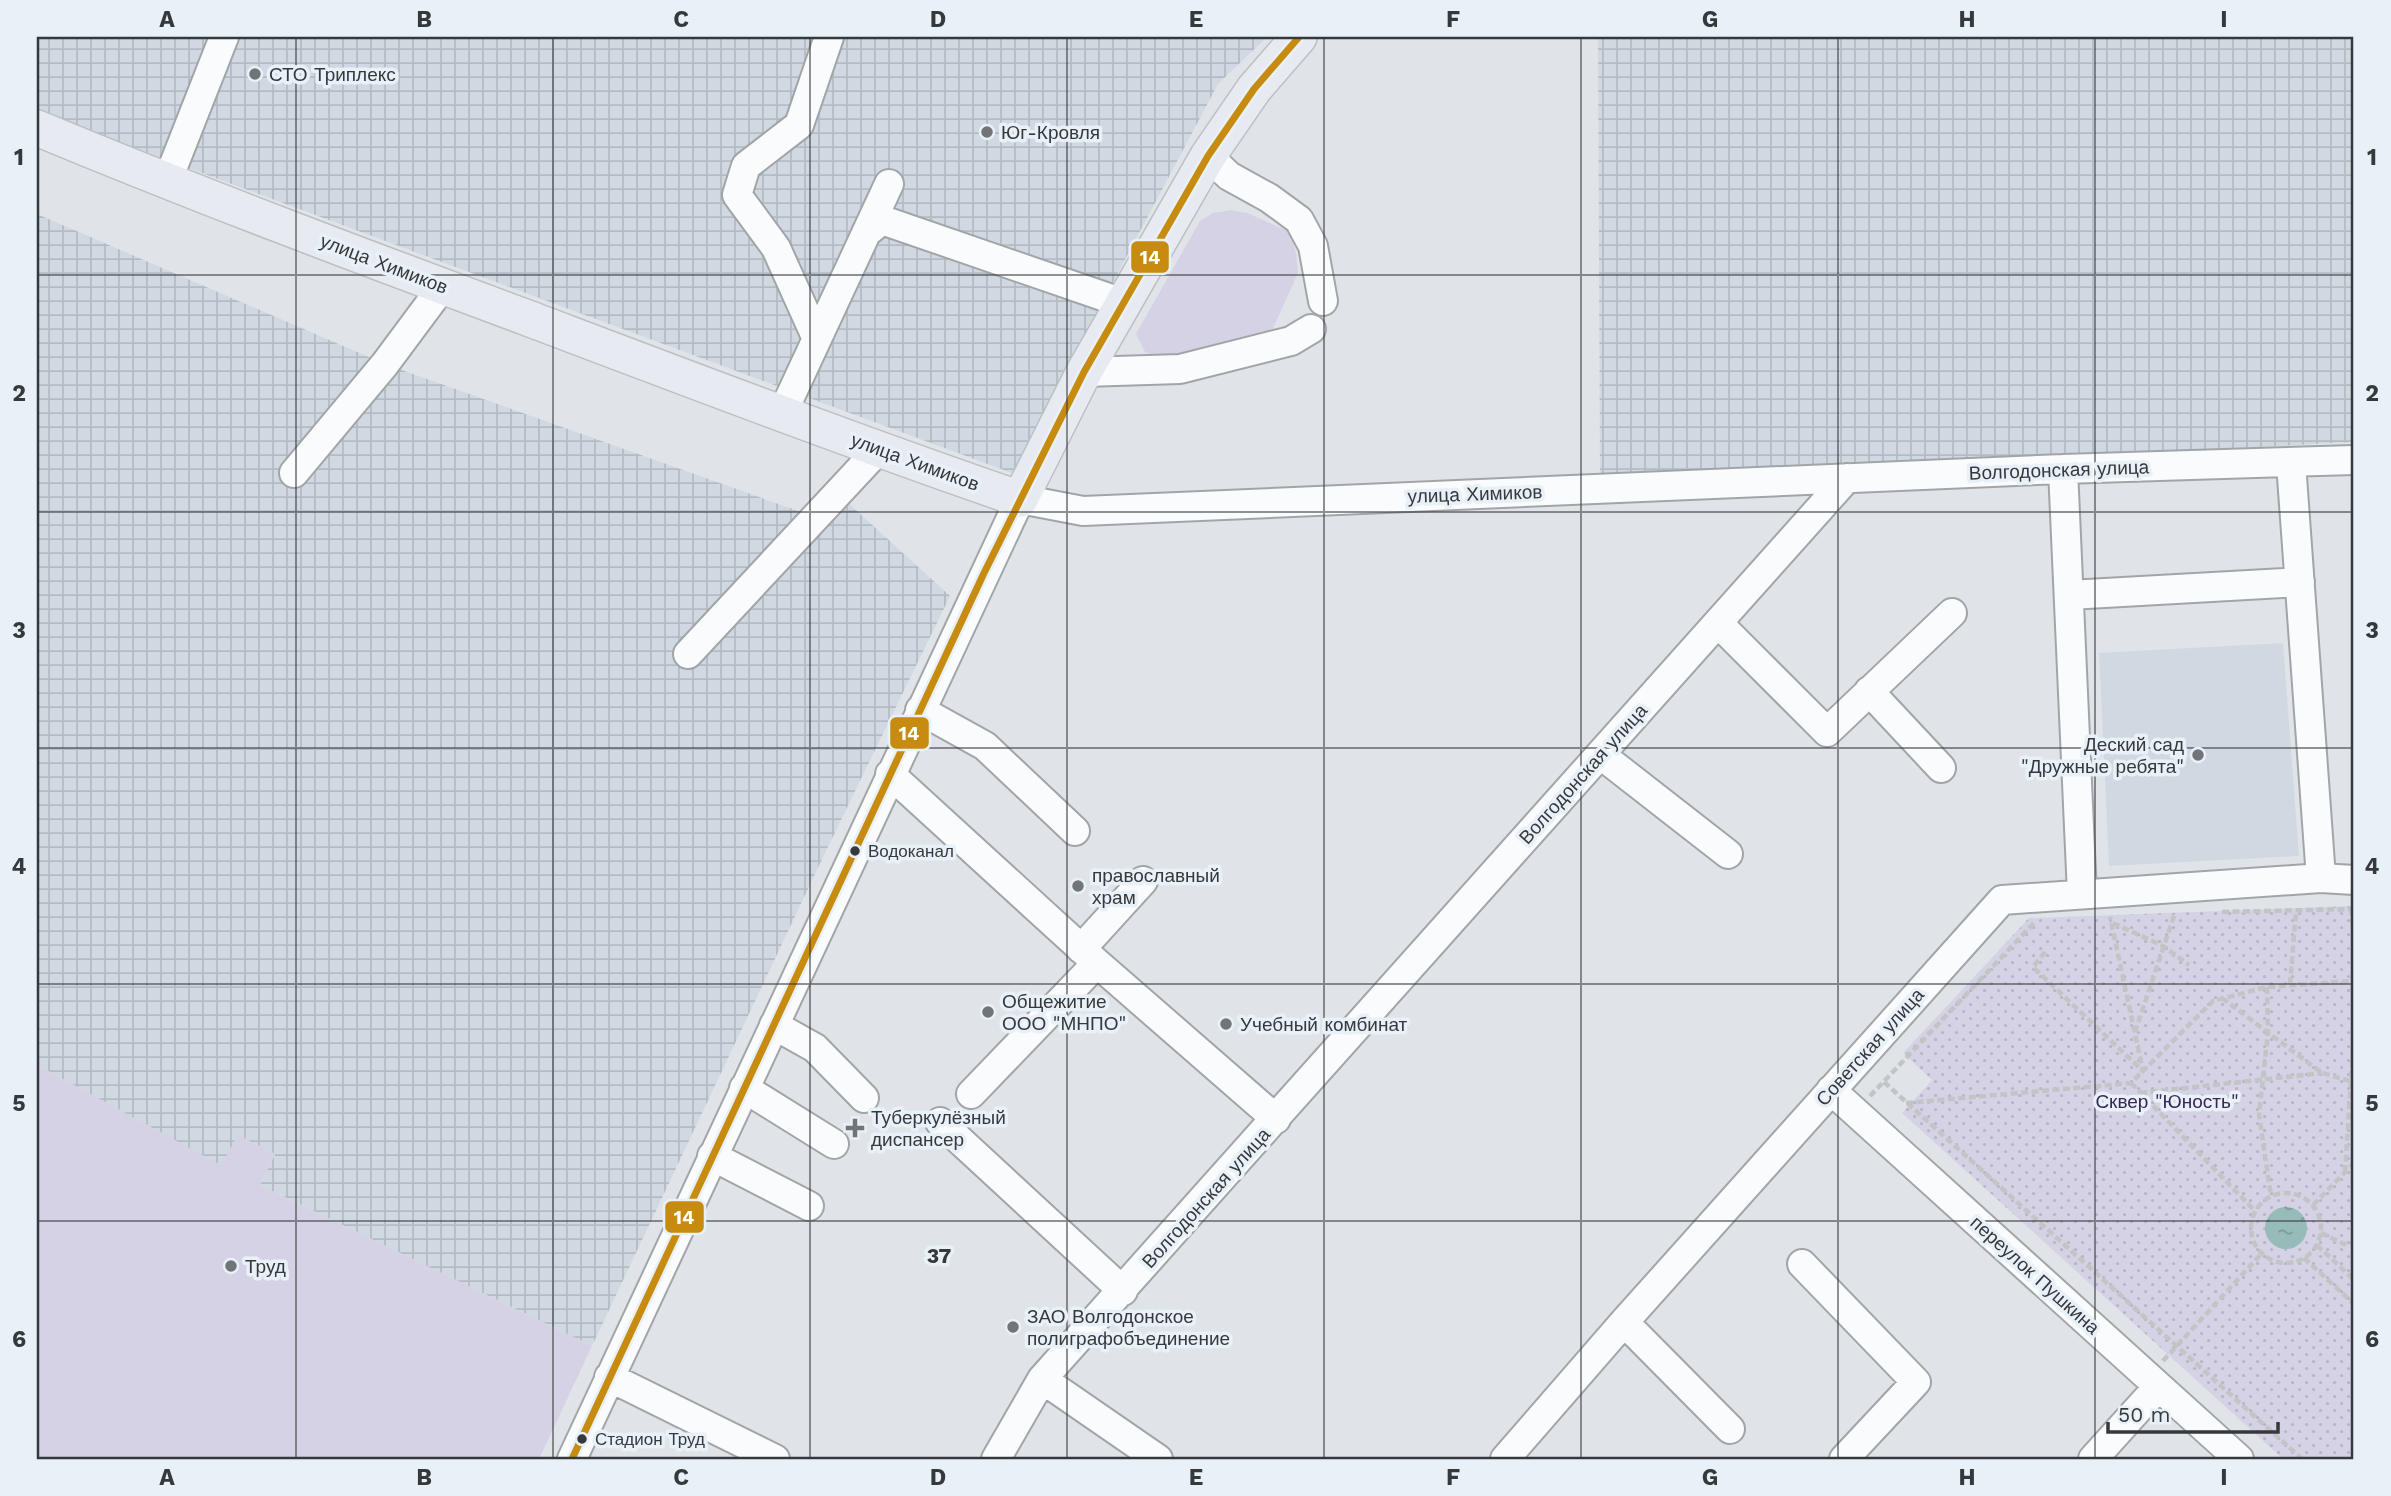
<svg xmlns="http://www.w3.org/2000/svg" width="2391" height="1496" font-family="'Work Sans',sans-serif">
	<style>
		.built { fill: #d0d9e2 }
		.industrial { fill: url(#industrial-grid) }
		.grass { fill: #d5d2e6 }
		.park { fill: url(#park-dots) }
		.water { fill: url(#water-ripples) }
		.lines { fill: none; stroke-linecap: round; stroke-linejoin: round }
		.minor-casing { stroke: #a2a5a8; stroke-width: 32 }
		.major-casing { stroke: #bdbfc1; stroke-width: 38 }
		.path { stroke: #c2c4c5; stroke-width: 4.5; stroke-dasharray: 7 3.5; stroke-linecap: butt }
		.minor { stroke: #fafbfc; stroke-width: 28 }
		.major { stroke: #e7eaf1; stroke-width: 35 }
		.bus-1-casing { stroke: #e9f1f8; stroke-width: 12 }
		.bus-1 { stroke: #c78b0f; stroke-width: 7 }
		.grid { fill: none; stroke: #36393c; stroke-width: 2; stroke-opacity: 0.55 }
		.poi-dot { fill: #727578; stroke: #e9f1f8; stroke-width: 2.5 }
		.bus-dot { fill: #36393c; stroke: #e9f1f8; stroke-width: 2.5 }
		.labels { text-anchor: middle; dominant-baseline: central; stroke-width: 7; stroke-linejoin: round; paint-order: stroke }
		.bus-label { font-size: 17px; fill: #36393c; stroke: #e9f1f8; text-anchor: start }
		.poi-label { font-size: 19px; fill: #36393c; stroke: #e9f1f8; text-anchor: start }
		.street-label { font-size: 19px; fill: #36393c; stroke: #e9f1f8 }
		.park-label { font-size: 19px; fill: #372656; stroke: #e9f1f8 }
		.neighbourhood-label { font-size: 21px; font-weight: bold; fill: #36393c; stroke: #e9f1f8 }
		.line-badge { stroke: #e9f1f8; stroke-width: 2.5 }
		.badge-label { font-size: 19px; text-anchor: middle; font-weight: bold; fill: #fff }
		.neatline { fill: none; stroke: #36393c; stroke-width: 2.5 }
		.grid-label { font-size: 23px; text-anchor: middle; font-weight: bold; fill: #36393c }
	</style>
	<defs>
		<pattern id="industrial-grid" width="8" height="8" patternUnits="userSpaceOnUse" patternTransform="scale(1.75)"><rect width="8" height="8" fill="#d0d9e2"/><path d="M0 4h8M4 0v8" fill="none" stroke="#b3bbc3"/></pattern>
		<pattern id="park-dots" width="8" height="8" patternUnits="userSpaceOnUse" patternTransform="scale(1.75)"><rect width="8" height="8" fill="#d5d2e6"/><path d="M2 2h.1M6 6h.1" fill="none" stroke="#b7b5c6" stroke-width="1.8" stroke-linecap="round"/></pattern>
		<pattern id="water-ripples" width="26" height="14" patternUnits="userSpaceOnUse" patternTransform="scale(1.75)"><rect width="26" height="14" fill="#96bbb8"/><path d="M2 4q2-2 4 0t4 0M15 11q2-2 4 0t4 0" fill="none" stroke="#7b9997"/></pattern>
	</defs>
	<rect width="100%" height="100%" fill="#e0e4e8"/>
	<path class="built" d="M 2283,643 L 2299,856 L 2109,866 L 2099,653 Z"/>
	<path class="industrial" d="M 37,37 L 1267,37 L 1218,84 L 1012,473 L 37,112 Z
		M 1598,37 L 2354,37 L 2354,442 L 1600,481 Z
		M 37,214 L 385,364 L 815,517 L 832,520 L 846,501 L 950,596 L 824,855 L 592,1346 L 260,1185 L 275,1154 L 239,1136 L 221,1166 L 37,1065 Z"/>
	<path class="grass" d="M 1231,210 L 1247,213 L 1290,232 L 1296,253 L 1298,273 L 1270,335 L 1255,341 L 1159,358 L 1145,352 L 1136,334 L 1200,221 L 1213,213 Z
		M 37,1065 L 221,1165 L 238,1135 L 275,1154 L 260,1185 L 592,1346 L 539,1459 L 37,1459 Z"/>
	<path class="park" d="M 2354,906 L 2354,1459 L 2283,1459 L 1902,1113 L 1932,1080 L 1903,1053 L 2029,918 Z"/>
	<path class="water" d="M2265 1228a21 21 0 1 1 42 0a21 21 0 1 1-42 0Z"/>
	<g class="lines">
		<defs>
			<path id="minor" d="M 1208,156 L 1229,176 L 1269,198 L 1299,220 L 1313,246 L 1323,301
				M 167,182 L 224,37
				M 866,233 L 882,220 L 1123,303
				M 817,339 L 776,248 L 737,195 L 746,166 L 799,125 L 829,37
				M 1084,372 L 1180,369 L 1291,341 L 1311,329
				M 782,414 L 889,184
				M 2291,463 L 2321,878
				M 2063,469 L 2082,894
				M 294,473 L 385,364 L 443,286
				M 2069,595 L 2300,582
				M 1718,623 L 1827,732 L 1952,613
				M 688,654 L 879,449
				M 1869,691 L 1941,768
				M 920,710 L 985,746 L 1075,831
				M 1601,755 L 1728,854
				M 890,774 L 1097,963 L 1276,1119
				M 1081,949 L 1143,881
				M 774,1025 L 815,1048 L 864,1098
				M 744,1088 L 834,1144
				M 1831,1090 L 2239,1459
				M 971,1094 L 1097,963
				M 940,1122 L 1123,1291
				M 712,1156 L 809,1206
				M 1802,1264 L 1916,1382 L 1844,1459
				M 1624,1322 L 1730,1429
				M 609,1377 L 775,1459
				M 1042,1379 L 1158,1459
				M 572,1459 L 1020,499 L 1083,511 L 2063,469 L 2354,460
				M 996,1459 L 1042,1379 L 1847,478
				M 1505,1459 L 1624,1322 L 2002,900 L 2321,878 L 2354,880
				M 2093,1459 L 2158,1387"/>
			<path id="major" d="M 37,128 C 198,195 361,256 525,317 C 689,379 854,442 1020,499 L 1084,372 L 1208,156 L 1254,89 L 1299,37"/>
		</defs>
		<use href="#minor" class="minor-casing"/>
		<use href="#major" class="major-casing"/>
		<path class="path" d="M 2351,909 L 2354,937
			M 2222,912 L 2354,909
			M 2113,923 L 2163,946 L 2189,965
			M 2045,952 L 2033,967 L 2143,1071 L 2110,917
			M 2290,984 L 2296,911
			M 2267,987 L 2268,1032 L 2259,1115 L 2271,1196
			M 2222,998 L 2322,1073 L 2350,1081 L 2354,1084
			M 2135,1032 L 2175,913
			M 1884,1082 L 2302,1459
			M 2131,1083 L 2255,1211
			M 2140,1093 L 2322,1073
			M 1870,1096 L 2035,922
			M 1906,1103 L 2131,1083 L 2213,1001 L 2267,987 L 2354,981
			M 2345,1172 L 2354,1036
			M2251 1228a35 35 0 1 1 70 0a35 35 0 1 1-70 0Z
			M 2313,1205 L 2354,1163
			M 2321,1233 L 2344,1244 L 2354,1243
			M 2317,1245 L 2354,1280
			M 2304,1258 L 2354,1304
			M 2163,1361 L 2262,1253"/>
		<use href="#minor" class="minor"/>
		<use href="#major" class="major"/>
		<defs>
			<path id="bus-1" d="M 572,1459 L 984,573 L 1084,372 L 1208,156 L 1254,89 L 1299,37"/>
		</defs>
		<use href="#bus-1" class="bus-1-casing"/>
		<use href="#bus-1" class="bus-1"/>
	</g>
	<path class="grid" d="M 296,37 L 296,1459M 553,37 L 553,1459M 810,37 L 810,1459M 1067,37 L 1067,1459M 1324,37 L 1324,1459M 1581,37 L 1581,1459M 1838,37 L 1838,1459M 2095,37 L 2095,1459M 37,275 L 2354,275M 37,512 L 2354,512M 37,748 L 2354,748M 37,984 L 2354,984M 37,1221 L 2354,1221"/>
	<g class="poi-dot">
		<circle cx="255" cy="74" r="7"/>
		<circle cx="987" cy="132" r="7"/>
		<circle cx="2198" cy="755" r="7"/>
		<circle cx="1078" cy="886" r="7"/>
		<circle cx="988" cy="1012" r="7"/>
		<circle cx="1226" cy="1024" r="7"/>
		<path d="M851.5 1117.5h7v7h7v7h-7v7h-7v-7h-7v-7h7z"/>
		<circle cx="231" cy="1266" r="7"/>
		<circle cx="1013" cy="1327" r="7"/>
	</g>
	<g class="bus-dot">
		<circle cx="855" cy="851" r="6"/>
		<circle cx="582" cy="1439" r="6"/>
	</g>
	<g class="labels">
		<g class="bus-label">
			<text x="868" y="851">Водоканал</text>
			<text x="595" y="1439">Стадион Труд</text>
		</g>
		<g class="poi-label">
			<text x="269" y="74">СТО Триплекс</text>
			<text x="1001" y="132">Юг-Кровля</text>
			<text x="2184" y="744" text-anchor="end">Деский сад<tspan x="2184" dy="22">"Дружные ребята"</tspan></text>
			<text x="1092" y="875">православный<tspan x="1092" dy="22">храм</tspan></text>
			<text x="1002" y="1001">Общежитие<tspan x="1002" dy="22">ООО "МНПО"</tspan></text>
			<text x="1240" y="1024">Учебный комбинат</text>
			<text x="871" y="1117">Туберкулёзный<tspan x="871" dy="22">диспансер</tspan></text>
			<text x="245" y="1266">Труд</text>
			<text x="1027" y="1316">ЗАО Волгодонское<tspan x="1027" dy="22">полиграфобъединение</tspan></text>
		</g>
		<g class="street-label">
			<text transform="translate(384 264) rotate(21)">улица Химиков</text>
			<text transform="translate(915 462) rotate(20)">улица Химиков</text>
			<text transform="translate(2059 470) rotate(-2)">Волгодонская улица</text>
			<text transform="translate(1475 494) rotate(-2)">улица Химиков</text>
			<text transform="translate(1583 774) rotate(-48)">Волгодонская улица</text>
			<text transform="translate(1870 1047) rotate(-48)">Советская улица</text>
			<text transform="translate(1206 1198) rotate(-48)">Волгодонская улица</text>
			<text transform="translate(2035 1275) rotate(42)">переулок Пушкина</text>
		</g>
		<g class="park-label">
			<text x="2167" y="1101">Сквер "Юность"</text>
		</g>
		<g class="neighbourhood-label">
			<text x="939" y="1255">37</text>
		</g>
	</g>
	<g class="line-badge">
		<rect x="1130" y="240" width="40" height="34" rx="7" fill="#c78b0f"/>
		<rect x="889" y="716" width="41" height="34" rx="7" fill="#c78b0f"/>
		<rect x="664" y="1200" width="41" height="34" rx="7" fill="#c78b0f"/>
	</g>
	<g class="badge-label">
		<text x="1150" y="264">14</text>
		<text x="909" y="740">14</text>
		<text x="684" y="1224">14</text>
	</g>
	<rect width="2391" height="1496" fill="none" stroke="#e9f1f8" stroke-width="77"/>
	<path d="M2108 1422v10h170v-10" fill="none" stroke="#36393c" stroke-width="3.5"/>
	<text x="2118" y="1422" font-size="21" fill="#36393c" stroke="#e9f1f8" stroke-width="5" paint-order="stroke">50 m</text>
	<rect x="38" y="38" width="2314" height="1420" class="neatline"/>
	<g class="grid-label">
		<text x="167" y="27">A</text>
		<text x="424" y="27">B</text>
		<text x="681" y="27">C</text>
		<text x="938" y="27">D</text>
		<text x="1196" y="27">E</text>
		<text x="1453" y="27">F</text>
		<text x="1710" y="27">G</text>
		<text x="1967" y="27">H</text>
		<text x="2224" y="27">I</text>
		<text x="19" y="165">1</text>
		<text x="2372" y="165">1</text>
		<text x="19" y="401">2</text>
		<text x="2372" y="401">2</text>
		<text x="19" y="638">3</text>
		<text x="2372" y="638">3</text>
		<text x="19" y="874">4</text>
		<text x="2372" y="874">4</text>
		<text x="19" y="1111">5</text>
		<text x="2372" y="1111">5</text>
		<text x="19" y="1347">6</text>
		<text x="2372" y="1347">6</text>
		<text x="167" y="1485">A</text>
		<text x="424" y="1485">B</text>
		<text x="681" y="1485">C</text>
		<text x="938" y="1485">D</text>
		<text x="1196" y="1485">E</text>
		<text x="1453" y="1485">F</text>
		<text x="1710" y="1485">G</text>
		<text x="1967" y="1485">H</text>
		<text x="2224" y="1485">I</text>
	</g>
</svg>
